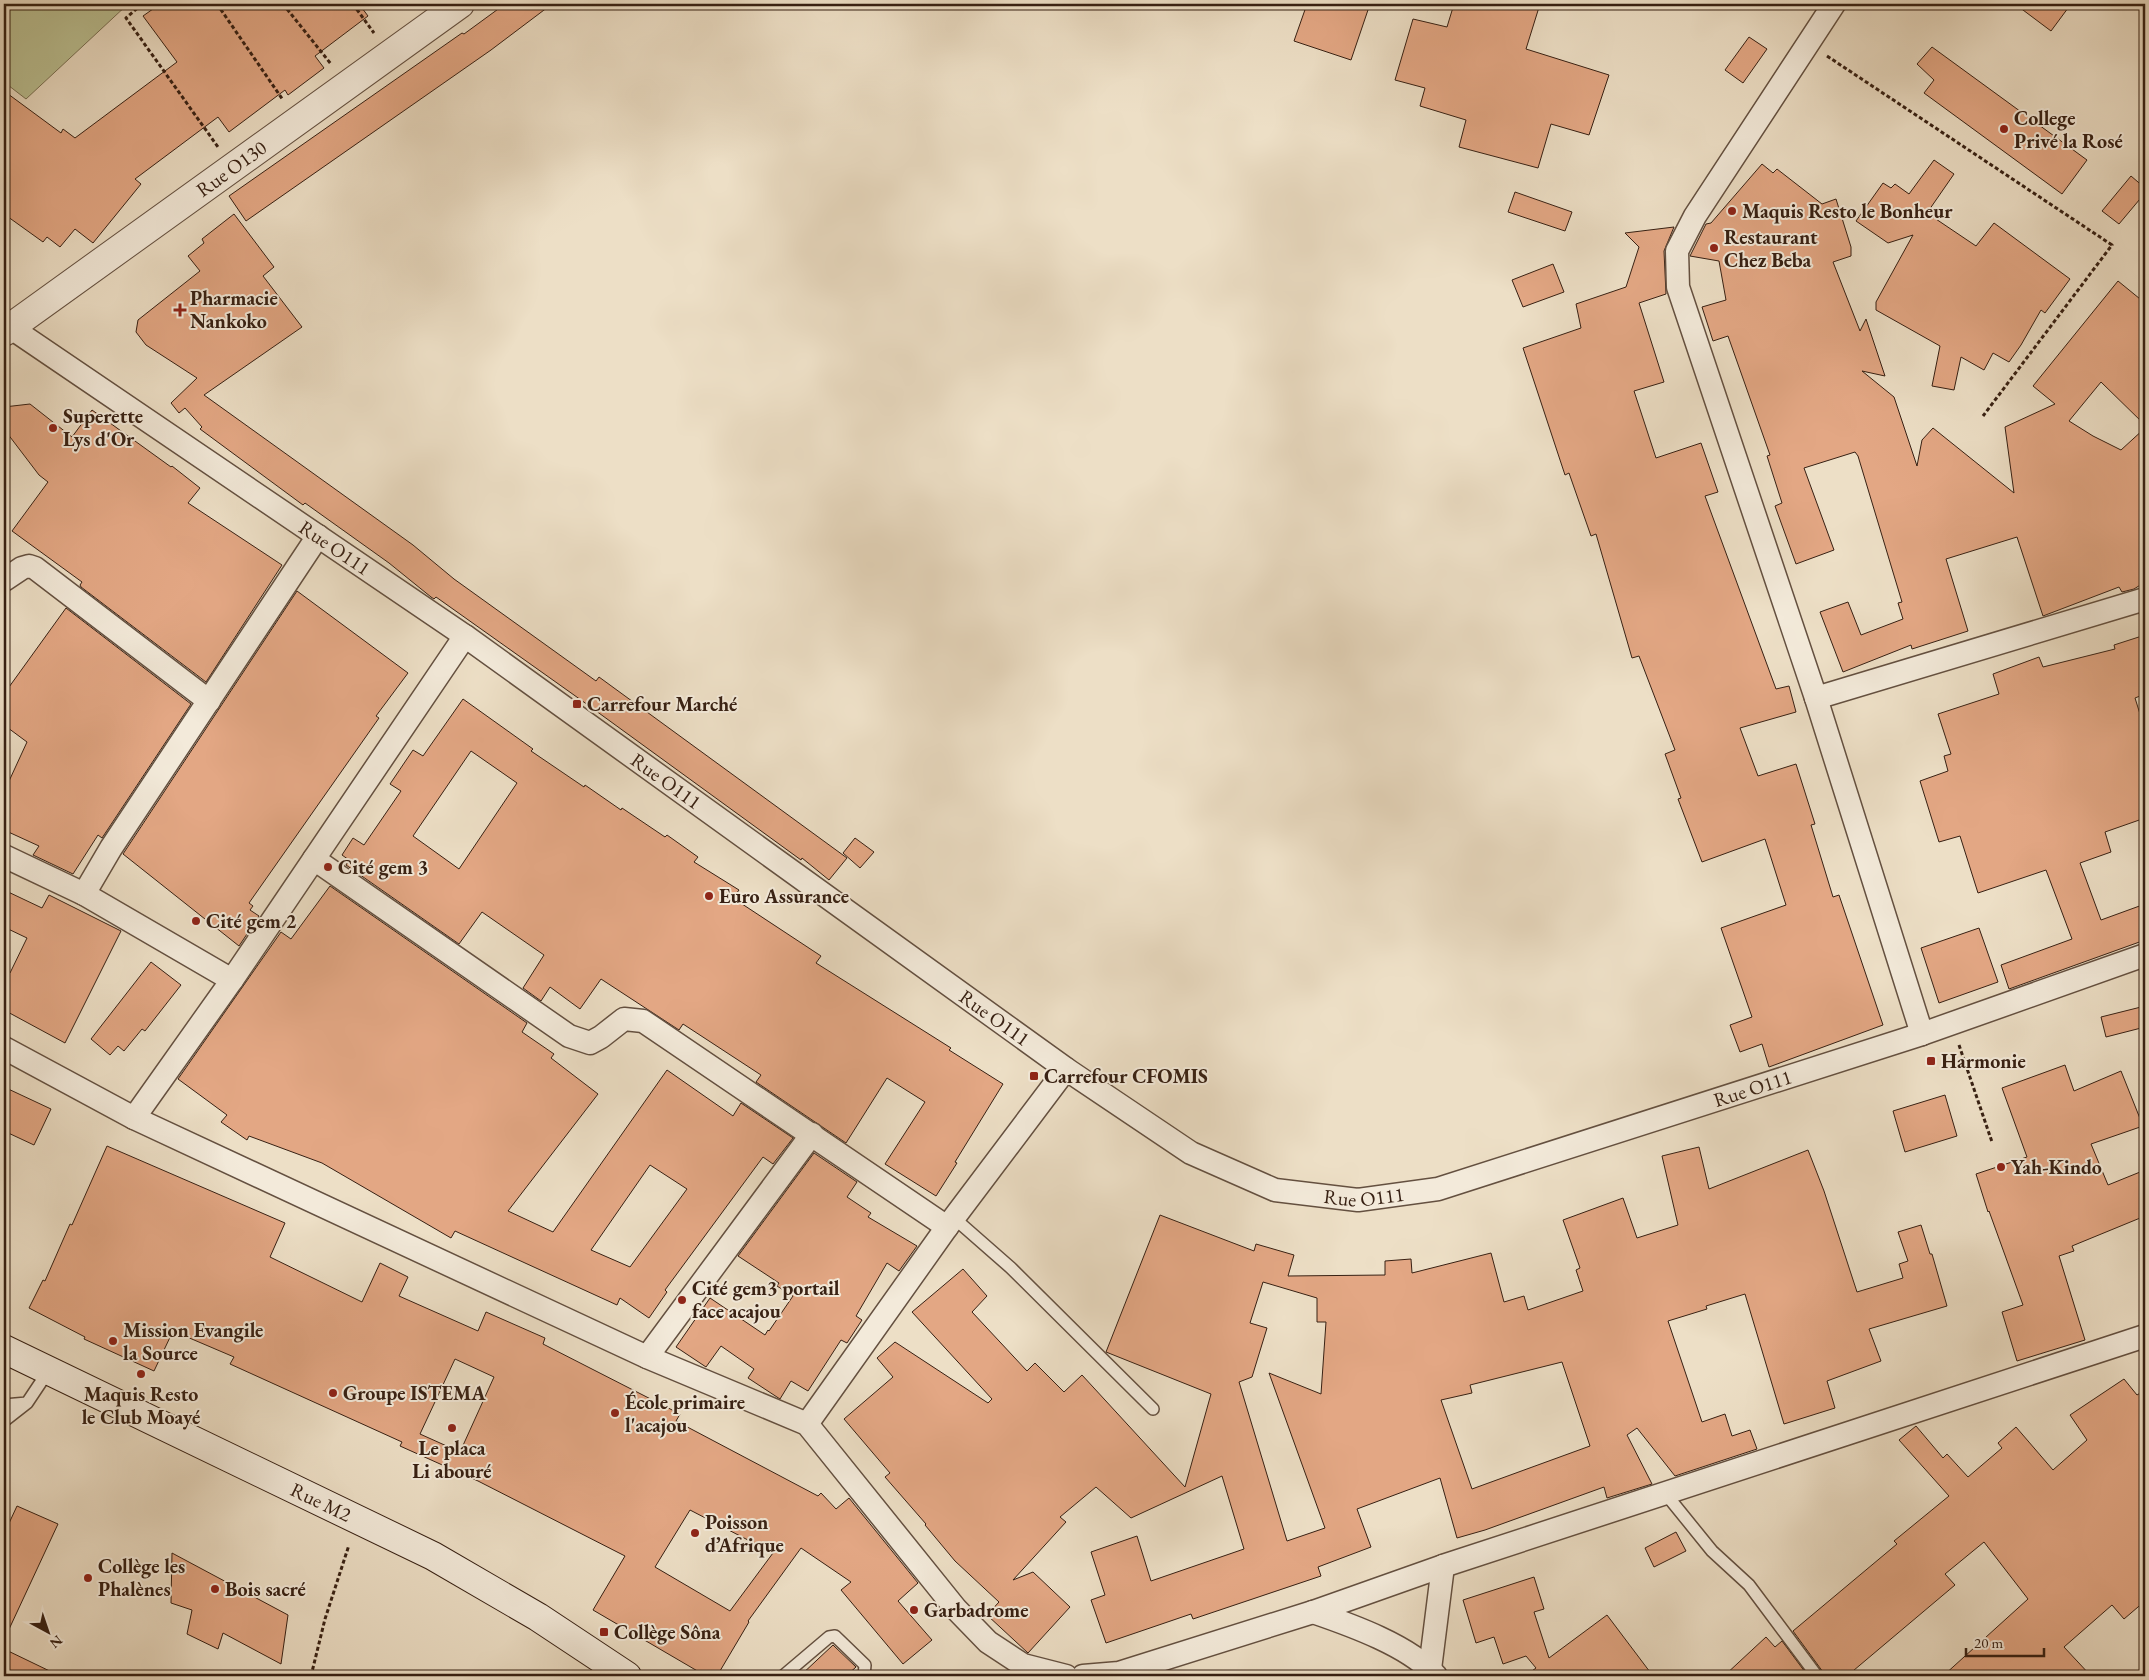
<svg xmlns="http://www.w3.org/2000/svg" width="2149" height="1680" font-family="'EB Garamond',serif">
	<style>
		.green { fill: #bbc193; stroke: #797053 }
		.building { fill: #e3a784; stroke: #372013; fill-rule: evenodd }
		.lines { fill: none; stroke-linecap: round; stroke-linejoin: round }
		.service-casing { stroke: #645040; stroke-width: 14 }
		.minor-casing { stroke: #645040; stroke-width: 25 }
		.tertiary-casing { stroke: #645040; stroke-width: 30 }
		.secondary-casing { stroke: #372013; stroke-width: 30 }
		.path { stroke: #372013; stroke-width: 3; stroke-dasharray: 4 2.5; stroke-linecap: butt }
		.service { stroke: #f3eada; stroke-width: 11 }
		.minor { stroke: #f3eada; stroke-width: 22 }
		.tertiary { stroke: #f3eada; stroke-width: 28 }
		.secondary { stroke: #f3eada; stroke-width: 28 }
		.poi-dot { fill: #8f2418; stroke: #f3eada; stroke-width: 2 }
		.labels { text-anchor: middle; dominant-baseline: central; stroke-width: 4; stroke-linejoin: round; paint-order: stroke }
		.poi-label { font-size: 20px; font-weight: bold; fill: #372013; stroke: #f3eada; text-anchor: start }
		.street-label { font-size: 20px; fill: #372013; stroke: #f3eada }
	</style>
	<rect width="100%" height="100%" fill="#eddfc6"/>
	<filter id="stains"><feTurbulence type="fractalNoise" baseFrequency=".004" numOctaves="4"/><feColorMatrix values="0 0 0 0 .2 0 0 0 0 .09 0 0 0 0 .02 0 0 0 .5 -.17"/></filter>
	<radialGradient id="worn" r=".72"><stop offset=".6" stop-color="#630" stop-opacity="0"/><stop offset="1" stop-color="#630" stop-opacity=".3"/></radialGradient>
	<path class="green" d="M 4,4 L 128,4 L 26,99 L 4,82 Z"/>
	<path class="building" d="M 160,4 L 359,4 L 368,16 L 315,56 L 324,68 L 288,95 L 285,90 L 229,132 L 218,117 L 135,179 L 141,184 L 93,243 L 75,229 L 60,247 L 47,237 L 43,242 L 4,214 L 4,91 L 61,133 L 63,129 L 75,138 L 177,62 L 143,16 Z
		M 505,4 L 552,4 L 491,50 L 246,221 L 229,196 L 462,33 L 464,34 Z
		M 1307,4 L 1370,4 L 1351,60 L 1294,41 Z
		M 1454,4 L 1540,4 L 1526,49 L 1609,75 L 1589,135 L 1551,124 L 1538,168 L 1459,147 L 1466,120 L 1420,106 L 1425,88 L 1395,80 L 1413,19 L 1447,27 Z
		M 2015,4 L 2071,4 L 2051,31 Z
		M 1749,37 L 1767,49 L 1743,83 L 1725,70 Z
		M 1932,47 L 2087,160 L 2062,194 L 1924,93 L 1934,80 L 1917,64 Z
		M 1934,160 L 1954,174 L 1927,213 L 1976,246 L 1994,223 L 2070,279 L 2045,313 L 2041,310 L 2021,345 L 2009,362 L 1993,353 L 1984,370 L 1961,357 L 1954,390 L 1932,386 L 1940,346 L 1876,310 L 1876,302 L 1913,235 L 1888,243 L 1856,221 L 1883,183 L 1891,188 L 1895,184 L 1909,194 Z
		M 1762,164 L 1773,173 L 1777,169 L 1822,204 L 1836,199 L 1851,247 L 1851,256 L 1833,262 L 1860,331 L 1866,319 L 1885,376 L 1862,371 L 1894,397 L 1917,466 L 1922,440 L 1933,428 L 2014,493 L 2005,427 L 2055,404 L 2033,386 L 2118,281 L 2145,303 L 2145,425 L 2101,382 L 2069,421 L 2093,436 L 2121,450 L 2145,428 L 2145,582 L 2134,589 L 2122,592 L 2119,587 L 2043,616 L 2017,537 L 1946,559 L 1968,631 L 1912,649 L 1911,645 L 1843,672 L 1820,612 L 1848,602 L 1861,635 L 1903,619 L 1898,603 L 1902,602 L 1858,456 L 1855,452 L 1804,468 L 1834,550 L 1796,564 L 1775,506 L 1782,503 L 1767,456 L 1770,455 L 1728,336 L 1713,341 L 1702,307 L 1726,300 L 1719,261 L 1690,256 L 1706,224 L 1711,223 Z
		M 2131,176 L 2145,188 L 2145,193 L 2119,224 L 2102,211 Z
		M 1515,192 L 1572,212 L 1565,231 L 1508,212 Z
		M 234,214 L 274,267 L 263,276 L 302,327 L 204,395 L 413,545 L 454,579 L 596,681 L 599,677 L 847,858 L 829,880 L 802,858 L 801,860 L 581,700 L 436,597 L 434,599 L 431,597 L 389,563 L 305,503 L 303,505 L 200,429 L 202,427 L 185,408 L 179,413 L 171,403 L 197,378 L 146,345 L 136,332 L 138,320 L 200,271 L 188,256 L 204,243 L 202,239 Z
		M 1674,227 L 1664,251 L 1666,294 L 1639,303 L 1664,382 L 1634,391 L 1656,458 L 1701,443 L 1718,492 L 1705,496 L 1776,689 L 1789,686 L 1796,712 L 1740,728 L 1758,776 L 1796,764 L 1815,824 L 1811,825 L 1833,897 L 1839,895 L 1883,1025 L 1769,1067 L 1762,1044 L 1740,1052 L 1730,1025 L 1752,1017 L 1721,928 L 1786,905 L 1765,839 L 1702,862 L 1678,799 L 1681,798 L 1665,754 L 1675,750 L 1639,656 L 1632,658 L 1596,534 L 1591,536 L 1569,473 L 1565,475 L 1523,348 L 1581,328 L 1576,304 L 1626,287 L 1639,247 L 1625,233 Z
		M 1553,264 L 1564,292 L 1523,307 L 1512,280 Z
		M 30,404 L 72,437 L 92,410 L 171,467 L 172,466 L 200,488 L 188,503 L 282,565 L 206,682 L 81,587 L 80,585 L 82,582 L 12,531 L 48,482 L 39,475 L 4,429 L 4,407 Z
		M 297,591 L 408,673 L 376,716 L 379,718 L 249,903 L 253,906 L 250,910 L 259,916 L 239,946 L 123,854 Z
		M 66,608 L 191,704 L 102,838 L 98,835 L 73,874 L 33,855 L 39,846 L 4,830 L 4,792 L 27,742 L 4,725 L 4,694 Z
		M 2145,635 L 2145,694 L 2135,698 L 2145,730 L 2145,818 L 2105,832 L 2111,852 L 2080,863 L 2101,920 L 2145,904 L 2145,940 L 2009,989 L 2001,965 L 2072,939 L 2046,870 L 1978,893 L 1960,836 L 1939,842 L 1920,781 L 1948,771 L 1944,756 L 1951,754 L 1938,714 L 1999,694 L 1993,674 L 2039,657 L 2043,667 L 2115,649 L 2114,645 Z
		M 463,699 L 533,749 L 531,751 L 584,787 L 585,785 L 621,810 L 622,808 L 665,837 L 667,835 L 698,857 L 694,862 L 739,890 L 733,898 L 821,956 L 816,963 L 951,1048 L 949,1050 L 1003,1084 L 955,1162 L 957,1163 L 936,1196 L 885,1164 L 925,1102 L 887,1078 L 846,1143 L 756,1082 L 761,1075 L 683,1024 L 679,1030 L 601,979 L 580,1009 L 550,987 L 541,1001 L 523,988 L 544,955 L 482,912 L 459,944 L 346,865 L 349,860 L 342,855 L 353,838 L 364,845 L 401,791 L 390,784 L 413,750 L 423,756 ZM 471,751 L 517,783 L 459,869 L 413,836 Z
		M 855,838 L 874,852 L 860,868 L 843,853 Z
		M 330,886 L 527,1023 L 522,1032 L 554,1054 L 551,1058 L 598,1094 L 508,1211 L 553,1232 L 667,1070 L 733,1116 L 741,1103 L 793,1138 L 773,1164 L 763,1157 L 665,1290 L 667,1292 L 649,1318 L 620,1298 L 617,1305 L 455,1231 L 451,1238 L 322,1163 L 249,1136 L 247,1140 L 221,1122 L 227,1115 L 178,1079 L 281,932 L 291,939 ZM 650,1165 L 687,1189 L 630,1267 L 591,1250 Z
		M 4,890 L 42,908 L 49,895 L 121,931 L 65,1043 L 4,1010 L 4,971 L 10,973 L 27,938 L 4,927 Z
		M 1979,928 L 1998,982 L 1939,1003 L 1921,948 Z
		M 151,962 L 181,985 L 145,1031 L 142,1029 L 124,1051 L 118,1046 L 110,1055 L 91,1039 Z
		M 2145,1006 L 2145,1027 L 2106,1037 L 2101,1017 Z
		M 2065,1065 L 2074,1091 L 2121,1071 L 2143,1126 L 2091,1144 L 2108,1185 L 2145,1170 L 2145,1216 L 2072,1246 L 2074,1251 L 2059,1256 L 2085,1340 L 2017,1361 L 2002,1312 L 2023,1305 L 1989,1211 L 1988,1212 L 1976,1174 L 2027,1157 L 2002,1088 Z
		M 4,1087 L 51,1109 L 34,1145 L 4,1131 Z
		M 1945,1095 L 1957,1136 L 1905,1152 L 1893,1111 Z
		M 107,1146 L 285,1223 L 270,1257 L 362,1302 L 380,1263 L 408,1277 L 399,1296 L 478,1331 L 486,1312 L 545,1338 L 543,1344 L 680,1414 L 676,1421 L 818,1496 L 821,1493 L 836,1509 L 849,1498 L 918,1583 L 898,1601 L 932,1640 L 903,1664 L 841,1590 L 851,1582 L 801,1548 L 748,1621 L 749,1622 L 717,1676 L 706,1676 L 593,1610 L 625,1556 L 478,1481 L 400,1446 L 402,1442 L 230,1364 L 234,1357 L 173,1331 L 154,1371 L 84,1339 L 85,1337 L 29,1308 L 43,1280 L 45,1281 L 70,1224 L 72,1225 ZM 455,1359 L 494,1377 L 460,1452 L 420,1434 ZM 690,1510 L 773,1553 L 730,1611 L 655,1567 Z
		M 1699,1147 L 1709,1189 L 1808,1150 L 1824,1191 L 1857,1292 L 1903,1278 L 1899,1264 L 1908,1261 L 1898,1232 L 1921,1225 L 1930,1254 L 1932,1254 L 1947,1306 L 1869,1329 L 1881,1361 L 1827,1381 L 1835,1408 L 1784,1424 L 1745,1294 L 1706,1306 L 1707,1309 L 1668,1321 L 1702,1422 L 1725,1414 L 1732,1436 L 1750,1430 L 1757,1449 L 1675,1476 L 1637,1428 L 1627,1435 L 1652,1484 L 1607,1498 L 1604,1487 L 1485,1530 L 1457,1538 L 1440,1478 L 1357,1509 L 1371,1547 L 1318,1567 L 1321,1576 L 1193,1619 L 1191,1614 L 1106,1643 L 1091,1600 L 1105,1595 L 1091,1552 L 1137,1536 L 1151,1581 L 1244,1549 L 1222,1476 L 1131,1518 L 1096,1487 L 1060,1517 L 1066,1522 L 1013,1580 L 1033,1572 L 1070,1607 L 1028,1653 L 987,1615 L 999,1602 L 955,1561 L 925,1525 L 926,1524 L 885,1477 L 890,1473 L 844,1419 L 893,1377 L 877,1358 L 895,1342 L 988,1403 L 992,1399 L 912,1312 L 963,1269 L 987,1296 L 972,1312 L 1027,1371 L 1035,1363 L 1064,1392 L 1082,1375 L 1185,1487 L 1211,1394 L 1106,1352 L 1160,1215 L 1254,1251 L 1256,1244 L 1294,1255 L 1288,1276 L 1385,1275 L 1385,1261 L 1411,1259 L 1412,1273 L 1491,1253 L 1504,1302 L 1524,1296 L 1528,1310 L 1583,1291 L 1576,1270 L 1580,1268 L 1563,1220 L 1623,1198 L 1637,1238 L 1678,1225 L 1662,1156 ZM 1263,1282 L 1317,1298 L 1317,1322 L 1326,1322 L 1321,1394 L 1269,1373 L 1325,1528 L 1287,1541 L 1239,1382 L 1252,1377 L 1267,1328 L 1250,1323 ZM 1562,1362 L 1590,1446 L 1472,1489 L 1441,1400 L 1472,1393 L 1470,1385 Z
		M 814,1153 L 857,1182 L 847,1197 L 871,1213 L 868,1217 L 917,1246 L 899,1271 L 887,1263 L 856,1316 L 862,1320 L 847,1343 L 841,1340 L 808,1391 L 791,1381 L 780,1399 L 748,1378 L 754,1369 L 721,1346 L 706,1367 L 676,1347 L 710,1298 L 765,1335 L 768,1330 L 769,1331 L 793,1296 L 777,1286 L 779,1283 L 738,1256 Z
		M 2124,1379 L 2137,1395 L 2145,1390 L 2145,1601 L 2124,1619 L 2112,1605 L 2064,1647 L 2091,1676 L 1943,1676 L 2028,1599 L 1984,1542 L 1945,1574 L 1955,1585 L 1847,1676 L 1824,1676 L 1823,1672 L 1793,1631 L 1897,1544 L 1894,1541 L 1949,1496 L 1899,1440 L 1916,1426 L 1943,1458 L 1947,1454 L 1968,1477 L 2002,1448 L 1998,1443 L 2016,1427 L 2053,1470 L 2087,1440 L 2070,1415 Z
		M 17,1506 L 58,1524 L 4,1640 L 4,1534 Z
		M 1676,1532 L 1686,1551 L 1654,1567 L 1645,1548 Z
		M 172,1553 L 288,1615 L 281,1664 L 223,1633 L 218,1649 L 187,1634 L 192,1610 L 171,1603 Z
		M 1534,1577 L 1544,1609 L 1534,1612 L 1549,1658 L 1607,1615 L 1653,1676 L 1525,1676 L 1536,1668 L 1526,1656 L 1503,1664 L 1494,1637 L 1476,1643 L 1463,1600 Z
		M 1766,1637 L 1775,1647 L 1782,1641 L 1808,1676 L 1724,1676 Z
		M 833,1645 L 856,1667 L 846,1676 L 800,1676 Z
		M 4,1649 L 60,1676 L 4,1676 Z"/>
	<g class="lines">
		<defs>
			<path id="service" d="M 954,1218 L 1011,1268 L 1153,1409
				M 4,1405 L 27,1403
				M 4,1421 L 27,1403 L 49,1370
				M 1665,1493 L 1712,1551 L 1749,1585 L 1817,1676
				M 783,1676 L 829,1637 L 835,1636 L 865,1665 L 864,1676"/>
			<g id="minor">
				<path d="M 1834,4 L 1695,216 L 1677,251 L 1678,287 L 1816,698 L 1922,1034"/>
				<path id="s1" d="M 4,323 L 465,636 L 1066,1069 L 1191,1153 L 1275,1190 L 1358,1200 L 1438,1189 L 1922,1034 L 2145,955"/>
				<path d="M 4,580 L 22,568 L 29,566 L 35,568 L 209,701"/>
				<path d="M 1816,698 L 2145,599"/>
				<path d="M 4,856 L 84,894 L 232,980"/>
				<path d="M 314,859 L 569,1036 L 590,1043 L 601,1037 L 624,1019 L 643,1021 L 947,1227"/>
				<path d="M 84,894 L 111,848 L 318,536"/>
				<path d="M 4,1048 L 134,1118 L 647,1357 L 807,1424 L 956,1609 L 988,1642 L 1023,1665 L 1066,1676"/>
				<path d="M 134,1118 L 232,980 L 465,636"/>
				<path d="M 647,1357 L 812,1134"/>
				<path d="M 807,1424 L 947,1227 L 1066,1069"/>
				<path d="M 1313,1612 C 1351,1625 1410,1646 1436,1676"/>
				<path d="M 1430,1669 L 1443,1566"/>
				<path d="M 1083,1676 L 1119,1673 L 1313,1612 L 1443,1566 L 2145,1336"/>
			</g>
			<g id="tertiary">
				<path id="s2" d="M 4,332 L 460,4"/>
			</g>
			<g id="secondary">
				<path id="s3" d="M 4,1349 L 433,1556 L 538,1617 L 627,1676"/>
			</g>
		</defs>
		<use href="#service" class="service-casing"/>
		<use href="#minor" class="minor-casing"/>
		<use href="#tertiary" class="tertiary-casing"/>
		<use href="#secondary" class="secondary-casing"/>
		<path class="path" d="M 142,4 L 126,18 L 218,147
			M 217,4 L 283,100
			M 283,4 L 331,64
			M 353,4 L 374,33
			M 1827,56 L 2112,245 L 1983,416
			M 1959,1045 L 1992,1142
			M 311,1676 L 325,1619 L 349,1545"/>
		<use href="#service" class="service"/>
		<use href="#minor" class="minor"/>
		<use href="#tertiary" class="tertiary"/>
		<use href="#secondary" class="secondary"/>
	</g>
	<g class="poi-dot">
		<circle cx="2004" cy="129" r="5"/>
		<circle cx="1732" cy="211" r="5"/>
		<circle cx="1714" cy="248" r="5"/>
		<path d="M177.5 302.5h5v5h5v5h-5v5h-5v-5h-5v-5h5z"/>
		<circle cx="53" cy="428" r="5"/>
		<rect x="572" y="699" width="10" height="10" rx="2.5"/>
		<circle cx="328" cy="867" r="5"/>
		<circle cx="709" cy="896" r="5"/>
		<circle cx="196" cy="921" r="5"/>
		<rect x="1926" y="1056" width="10" height="10" rx="2.5"/>
		<rect x="1029" y="1071" width="10" height="10" rx="2.5"/>
		<circle cx="2001" cy="1167" r="5"/>
		<circle cx="682" cy="1300" r="5"/>
		<circle cx="113" cy="1341" r="5"/>
		<circle cx="141" cy="1374" r="5"/>
		<circle cx="333" cy="1393" r="5"/>
		<circle cx="615" cy="1413" r="5"/>
		<circle cx="452" cy="1428" r="5"/>
		<circle cx="695" cy="1533" r="5"/>
		<circle cx="88" cy="1578" r="5"/>
		<circle cx="215" cy="1589" r="5"/>
		<circle cx="914" cy="1610" r="5"/>
		<rect x="599" y="1627" width="10" height="10" rx="2.5"/>
	</g>
	<g class="labels">
		<g class="poi-label">
			<text x="2014" y="118">College<tspan x="2014" dy="23">Privé la Rosé</tspan></text>
			<text x="1742" y="211">Maquis Resto le Bonheur</text>
			<text x="1724" y="237">Restaurant<tspan x="1724" dy="23">Chez Beba</tspan></text>
			<text x="190" y="298">Pharmacie<tspan x="190" dy="23">Nankoko</tspan></text>
			<text x="63" y="416">Superette<tspan x="63" dy="23">Lys d'Or</tspan></text>
			<text x="587" y="704">Carrefour Marché</text>
			<text x="338" y="867">Cité gem 3</text>
			<text x="719" y="896">Euro Assurance</text>
			<text x="206" y="921">Cité gem 2</text>
			<text x="1941" y="1061">Harmonie</text>
			<text x="1044" y="1076">Carrefour CFOMIS</text>
			<text x="2011" y="1167">Yah-Kindo</text>
			<text x="692" y="1288">Cité gem3 portail<tspan x="692" dy="23">face acajou</tspan></text>
			<text x="123" y="1330">Mission Evangile<tspan x="123" dy="23">la Source</tspan></text>
			<text x="343" y="1393">Groupe ISTEMA</text>
			<text x="141" y="1394" text-anchor="middle">Maquis Resto<tspan x="141" dy="23">le Club Moayé</tspan></text>
			<text x="625" y="1402">École primaire<tspan x="625" dy="23">l'acajou</tspan></text>
			<text x="452" y="1448" text-anchor="middle">Le placa<tspan x="452" dy="23">Li abouré</tspan></text>
			<text x="705" y="1522">Poisson<tspan x="705" dy="23">d’Afrique</tspan></text>
			<text x="98" y="1566">Collège les<tspan x="98" dy="23">Phalènes</tspan></text>
			<text x="225" y="1589">Bois sacré</text>
			<text x="924" y="1610">Garbadrome</text>
			<text x="614" y="1632">Collège Sôna</text>
		</g>
		<g class="street-label">
			<text stroke="none"><textPath href="#s2" startOffset="280">Rue O130</textPath></text>
			<text stroke="none"><textPath href="#s1" startOffset="400">Rue O111</textPath></text>
			<text stroke="none"><textPath href="#s1" startOffset="805">Rue O111</textPath></text>
			<text stroke="none"><textPath href="#s1" startOffset="1210">Rue O111</textPath></text>
			<text stroke="none"><textPath href="#s1" startOffset="2035">Rue O111</textPath></text>
			<text stroke="none"><textPath href="#s1" startOffset="1630">Rue O111</textPath></text>
			<text stroke="none"><textPath href="#s3" startOffset="352">Rue M2</textPath></text>
		</g>
	</g>
	<rect width="2149" height="1680" fill="none" stroke="#eddfc6" stroke-width="20"/>
	<rect x="5" y="5" width="2139" height="1670" fill="none" stroke="#372013" stroke-width="2.5"/>
	<rect x="10" y="10" width="2129" height="1660" fill="none" stroke="#372013"/>
	<g transform="translate(48 1632) rotate(140)" stroke="#f3eada" stroke-width="4" paint-order="stroke">
	<path d="M0-4L9 19L0 12L-9 19Z" fill="#372013"/>
	<text y="-8" font-size="14" font-weight="bold" text-anchor="middle" fill="#372013">N</text>
	</g>
	<path d="M1966 1648v8h78v-8" fill="none" stroke="#372013" stroke-width="2.5"/>
	<text x="1974" y="1648" font-size="15" fill="#372013" stroke="#f3eada" stroke-width="4" paint-order="stroke">20 m</text>
	<rect width="100%" height="100%" filter="url(#stains)"/>
	<rect width="100%" height="100%" fill="url(#worn)"/>
</svg>
